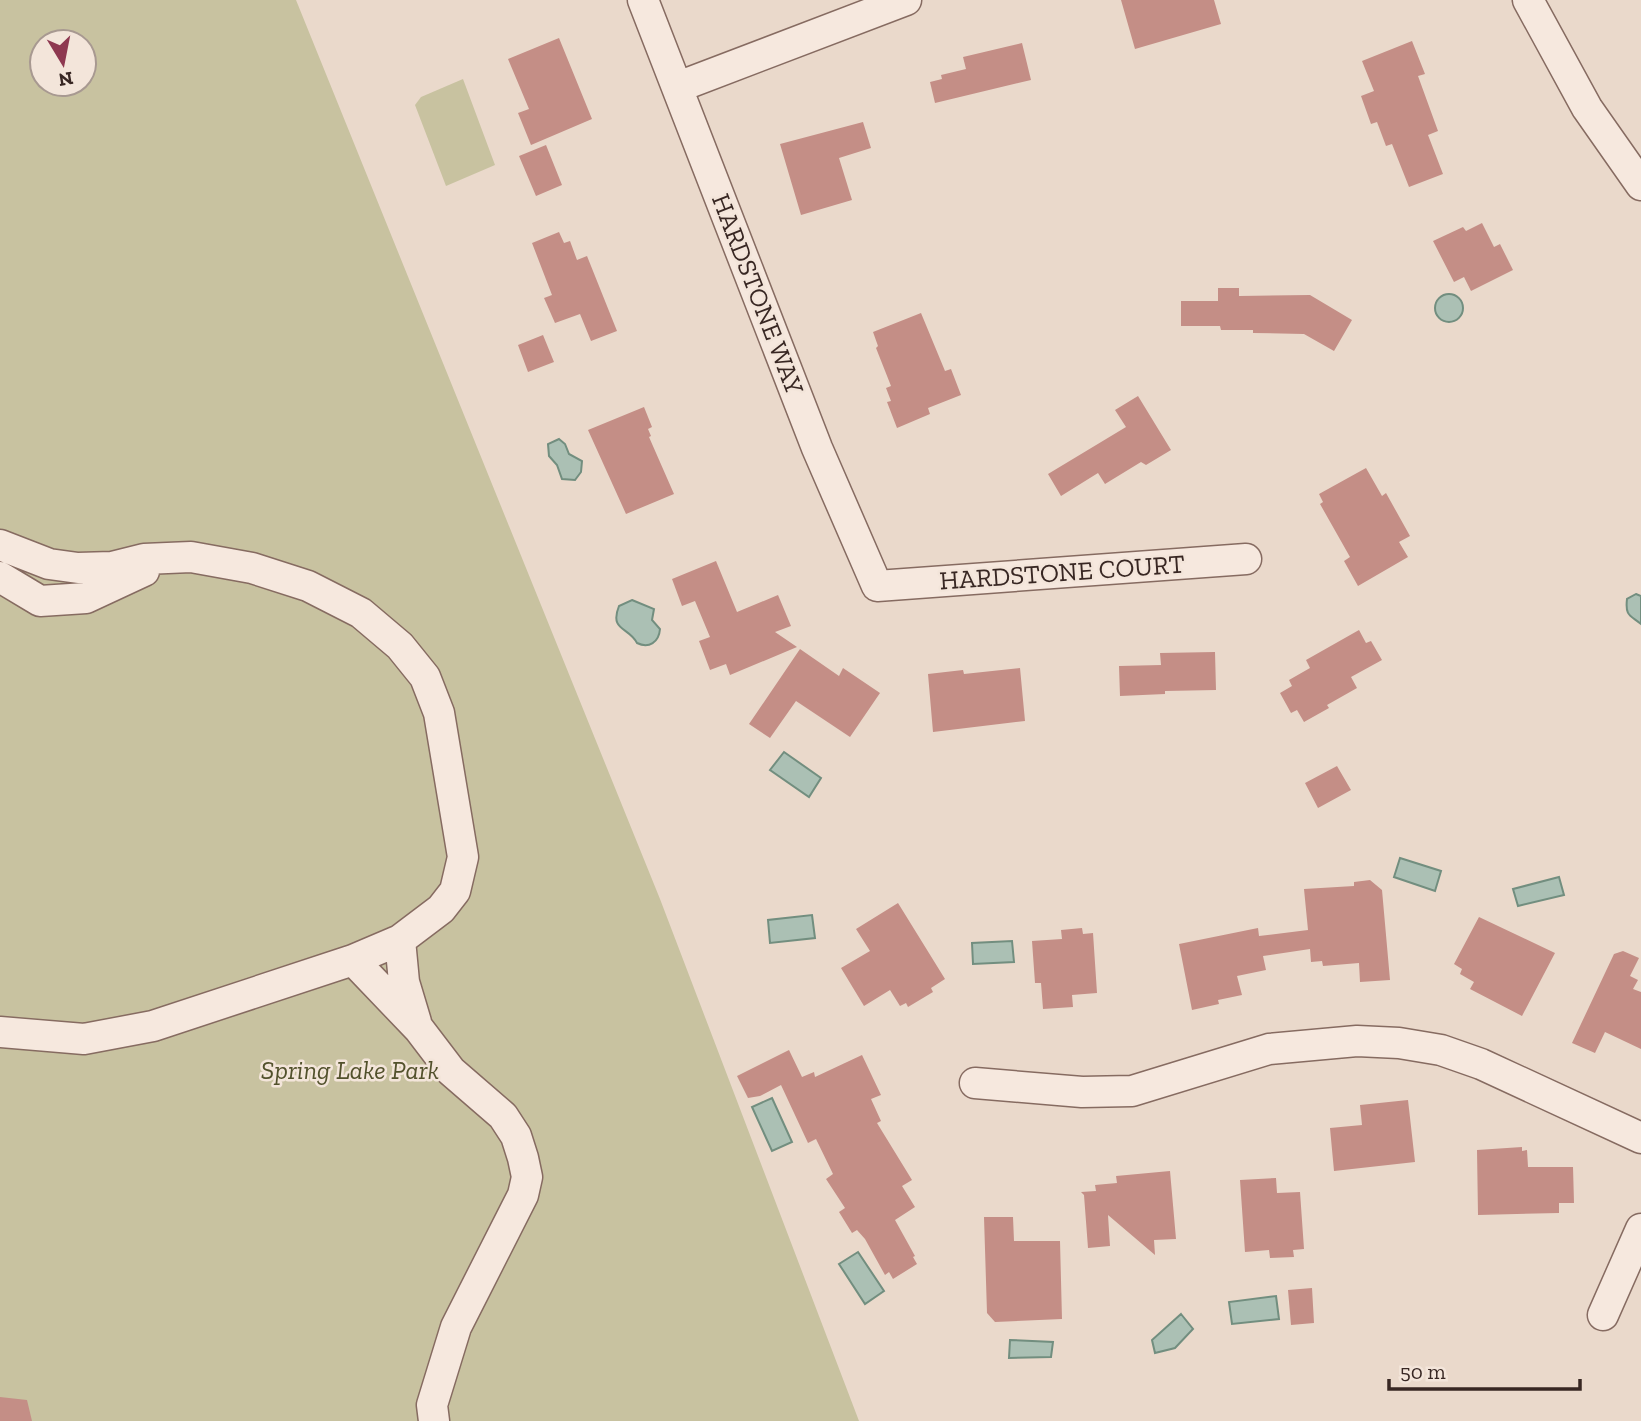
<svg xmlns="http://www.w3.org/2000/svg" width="1641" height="1421" font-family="'Zilla Slab',serif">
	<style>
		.green { fill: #c8c2a0; fill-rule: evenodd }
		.water { fill: #abc0b4; stroke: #728e7f; stroke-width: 2 }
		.building { fill: #c48e86 }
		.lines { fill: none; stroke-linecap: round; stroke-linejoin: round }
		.minor-casing { stroke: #866b61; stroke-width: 33 }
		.minor { stroke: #f6e8de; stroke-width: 30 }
		.labels { text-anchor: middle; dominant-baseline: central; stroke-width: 5; stroke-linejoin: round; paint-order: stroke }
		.street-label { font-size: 26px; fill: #382723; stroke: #f3e5da }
		.park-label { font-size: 26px; font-style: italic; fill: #52512c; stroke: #f3e5da }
	</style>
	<rect width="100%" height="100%" fill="#ead9cb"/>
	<path class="green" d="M 0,0 L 296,0 L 660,899 L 859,1421 L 0,1421 ZM 42,42 L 84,42 L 84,84 L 42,84 Z
		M 463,79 L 495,165 L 446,186 L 415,105 L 421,97 Z"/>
	<path class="water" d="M1435 308a14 14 0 1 1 28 0a14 14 0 1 1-28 0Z
		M 559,439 L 565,444 L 569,454 L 582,461 L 581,472 L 575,480 L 562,479 L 557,465 L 549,456 L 548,444 Z
		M 1636,594 L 1641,596 L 1641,624 C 1630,615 1625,616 1627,599 Z
		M 632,600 L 654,609 L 652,620 L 660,629 C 659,642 649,649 637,643 C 629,627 609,631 619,606 Z
		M 784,752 L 821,778 L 809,797 L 770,770 Z
		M 1400,858 L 1441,871 L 1435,891 L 1394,877 Z
		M 1559,877 L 1564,895 L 1518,906 L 1513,889 Z
		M 812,915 L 815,938 L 770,943 L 768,920 Z
		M 1012,941 L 1014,962 L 973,964 L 972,943 Z
		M 772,1098 L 792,1142 L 772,1151 L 752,1107 Z
		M 858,1252 L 884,1291 L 865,1304 L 839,1264 Z
		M 1276,1296 L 1279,1319 L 1232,1324 L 1229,1302 Z
		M 1181,1314 L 1193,1329 L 1175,1348 L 1155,1353 L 1152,1340 Z
		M 1010,1340 L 1053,1342 L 1051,1357 L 1009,1358 Z"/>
	<path class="building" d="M 1121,0 L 1214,0 L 1221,24 L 1135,49 Z
		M 559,38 L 592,119 L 531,145 L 518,113 L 529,109 L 508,59 Z
		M 1412,41 L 1425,74 L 1418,76 L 1438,131 L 1428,135 L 1443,174 L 1409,187 L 1392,144 L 1386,146 L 1377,122 L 1371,124 L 1361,96 L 1374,91 L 1362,61 Z
		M 1022,43 L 1031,80 L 935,103 L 930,82 L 942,79 L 941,75 L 966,69 L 963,57 Z
		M 863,122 L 871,148 L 839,158 L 852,200 L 801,215 L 780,144 Z
		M 546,145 L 562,185 L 536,196 L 519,156 Z
		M 1482,223 L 1494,247 L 1500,244 L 1513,270 L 1471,291 L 1464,277 L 1454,282 L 1433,241 L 1463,227 L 1466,231 Z
		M 559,232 L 564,243 L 570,241 L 577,260 L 587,256 L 617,331 L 591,341 L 580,314 L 555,323 L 544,298 L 552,295 L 532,243 Z
		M 1218,288 L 1239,288 L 1239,296 L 1310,295 L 1352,320 L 1334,351 L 1304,334 L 1253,333 L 1253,330 L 1221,330 L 1220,326 L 1181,326 L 1181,301 L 1218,301 Z
		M 921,313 L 945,371 L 951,369 L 961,395 L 928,408 L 930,414 L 897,428 L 887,402 L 891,401 L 886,388 L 891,386 L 876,348 L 878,346 L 873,332 Z
		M 543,335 L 554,362 L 528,372 L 518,345 Z
		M 1138,396 L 1171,450 L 1146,465 L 1141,462 L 1105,484 L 1098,473 L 1061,496 L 1048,474 L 1126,427 L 1115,410 Z
		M 644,407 L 652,427 L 648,429 L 651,436 L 649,437 L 674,494 L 626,514 L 588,430 Z
		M 1366,468 L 1382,496 L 1386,493 L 1410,536 L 1399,542 L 1408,557 L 1358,586 L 1344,561 L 1350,557 L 1320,504 L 1323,502 L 1319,494 Z
		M 716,561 L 737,612 L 778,595 L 791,626 L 775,632 L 797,647 L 730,675 L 726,664 L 710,670 L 699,641 L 710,637 L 695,601 L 682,606 L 672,579 Z
		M 1359,630 L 1366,643 L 1371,641 L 1382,660 L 1351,677 L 1357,688 L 1327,705 L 1329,708 L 1304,722 L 1297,710 L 1291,713 L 1280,693 L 1292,686 L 1289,680 L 1310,668 L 1306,660 Z
		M 800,649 L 839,676 L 843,668 L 880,693 L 850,737 L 796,701 L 770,738 L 749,724 Z
		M 1215,652 L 1216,690 L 1165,691 L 1165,694 L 1120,696 L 1119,666 L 1161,665 L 1160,653 Z
		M 1020,668 L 1025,721 L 933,732 L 928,674 L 963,670 L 964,674 Z
		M 1337,766 L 1351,790 L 1318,808 L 1305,783 Z
		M 1370,880 L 1382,890 L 1390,980 L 1360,982 L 1359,963 L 1323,966 L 1322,961 L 1311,962 L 1310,949 L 1263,956 L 1266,970 L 1237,976 L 1242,995 L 1218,1000 L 1219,1004 L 1192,1010 L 1179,944 L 1258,928 L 1259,936 L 1308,930 L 1304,889 L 1354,886 L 1354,882 Z
		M 898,903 L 945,979 L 931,988 L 933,992 L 908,1007 L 906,1003 L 900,1006 L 890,990 L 864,1006 L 841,968 L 870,951 L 856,929 Z
		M 1479,917 L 1555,953 L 1522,1016 L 1470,989 L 1474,982 L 1460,974 L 1462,969 L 1454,964 Z
		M 1082,928 L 1083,934 L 1093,933 L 1097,993 L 1072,995 L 1073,1007 L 1043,1009 L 1041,983 L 1035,983 L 1032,941 L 1062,939 L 1061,930 Z
		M 1623,951 L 1639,958 L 1630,976 L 1638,980 L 1633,989 L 1641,992 L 1641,1049 L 1605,1032 L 1595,1053 L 1572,1043 L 1614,954 Z
		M 789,1050 L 802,1077 L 814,1072 L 815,1077 L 862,1055 L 881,1095 L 871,1099 L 881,1121 L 877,1123 L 912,1180 L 902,1186 L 915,1207 L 895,1220 L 915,1256 L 913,1257 L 917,1264 L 893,1279 L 889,1272 L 885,1275 L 865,1239 L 857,1230 L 852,1233 L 839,1212 L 845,1208 L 826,1179 L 833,1174 L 816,1139 L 808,1143 L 781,1085 L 760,1096 L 748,1098 L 737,1076 Z
		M 1408,1100 L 1415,1162 L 1334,1171 L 1330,1128 L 1362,1125 L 1360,1105 Z
		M 1522,1147 L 1522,1151 L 1527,1150 L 1528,1167 L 1573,1167 L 1574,1203 L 1559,1203 L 1559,1213 L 1478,1215 L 1477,1150 Z
		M 1170,1171 L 1176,1239 L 1154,1240 L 1155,1255 L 1108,1215 L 1110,1246 L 1088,1248 L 1084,1195 L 1081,1192 L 1096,1191 L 1095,1185 L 1117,1183 L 1116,1176 Z
		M 1276,1178 L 1277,1193 L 1300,1192 L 1304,1249 L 1293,1250 L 1294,1257 L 1270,1258 L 1269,1250 L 1245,1252 L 1240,1180 Z
		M 984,1217 L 1013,1217 L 1014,1241 L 1060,1241 L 1062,1319 L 995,1322 L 987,1313 Z
		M 1312,1288 L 1314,1323 L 1291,1325 L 1288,1290 Z
		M 0,1397 L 27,1400 L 32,1421 L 0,1421 Z"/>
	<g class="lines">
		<defs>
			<path id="minor" d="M 643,0 L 817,448 L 877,586 L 1246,559
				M 1528,0 L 1587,108 L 1641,185
				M 678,87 L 906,0
				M 0,545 L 49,564 L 78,568 L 112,567 L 144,559 L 191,557 L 252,568 L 308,586 L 361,613 L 400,646 L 425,677 L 439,713 L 463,857 L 455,891 L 441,909 L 400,940 L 353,960 L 153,1026 L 84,1039 L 0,1032
				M 0,577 L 40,601 L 86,598 L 144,571
				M 400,940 L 404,982 L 416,1022
				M 353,960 L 419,1029 L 451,1071 L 503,1116 L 516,1136 L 523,1158 L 527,1177 L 523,1195 L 456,1327 L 432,1405 L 434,1421
				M 975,1083 L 1082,1092 L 1132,1091 L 1269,1049 L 1357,1041 L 1399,1043 L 1441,1050 L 1481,1064 L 1641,1138
				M 1603,1315 L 1641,1229"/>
		</defs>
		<use href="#minor" class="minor-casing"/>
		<use href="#minor" class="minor"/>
	</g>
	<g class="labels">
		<g class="street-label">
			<text transform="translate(758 294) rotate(69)">HARDSTONE WAY</text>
			<text transform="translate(1062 572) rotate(-4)">HARDSTONE COURT</text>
		</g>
		<g class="park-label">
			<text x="350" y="1070">Spring Lake Park</text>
		</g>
	</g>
	<g transform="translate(63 63) rotate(170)"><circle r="33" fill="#f3e5da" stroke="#a89991" stroke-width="2"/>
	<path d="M0-5L12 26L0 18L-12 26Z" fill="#8e3850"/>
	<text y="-10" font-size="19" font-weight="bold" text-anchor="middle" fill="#382723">N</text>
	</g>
	<path d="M1389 1379v10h191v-10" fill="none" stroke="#382723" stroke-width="3.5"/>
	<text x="1400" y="1379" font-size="21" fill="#382723" stroke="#f3e5da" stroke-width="5" paint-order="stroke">50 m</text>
</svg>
